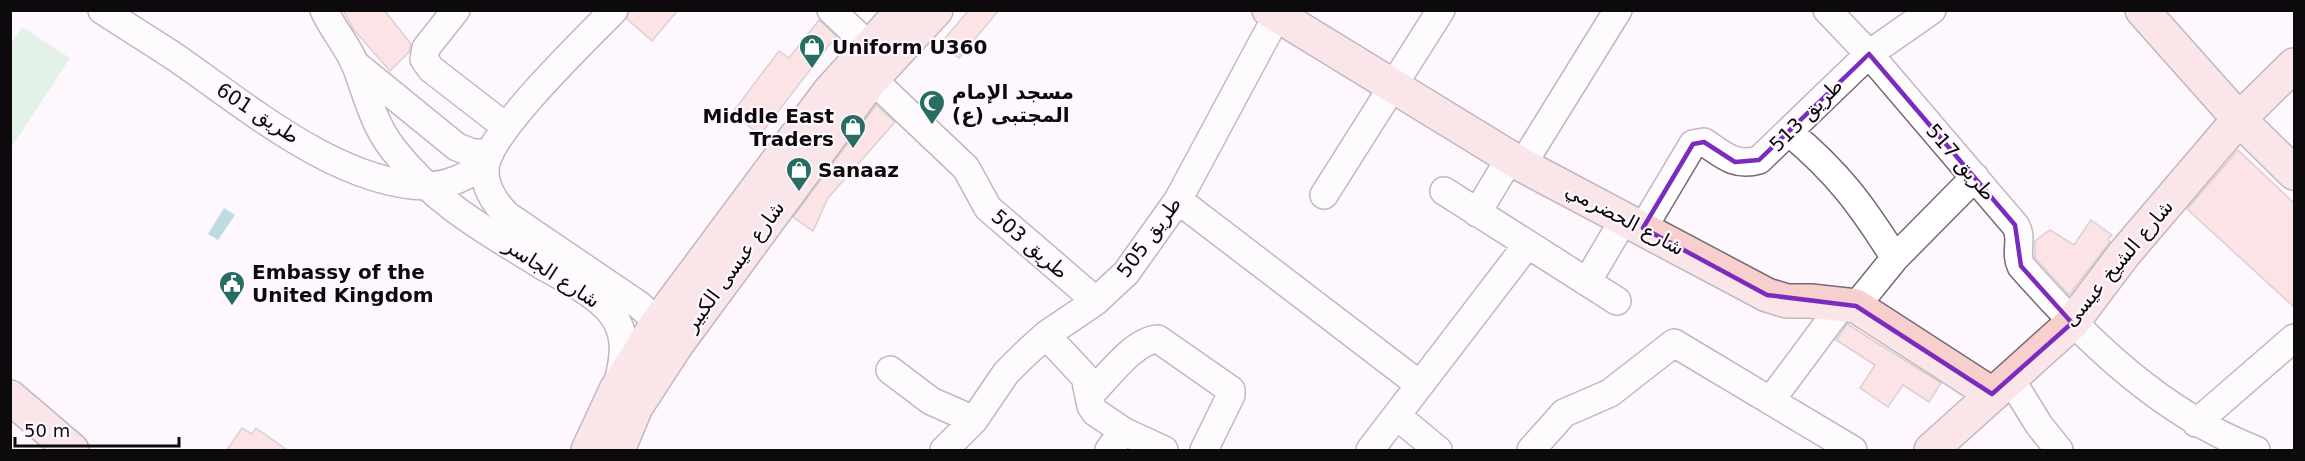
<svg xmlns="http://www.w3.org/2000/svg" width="2305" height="461" font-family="'DejaVu Sans','Noto Naskh Arabic',sans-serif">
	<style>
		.green { fill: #c3eaca }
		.water { fill: #72b9c0 }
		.building { fill: #fbc9c7; stroke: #aea09f; stroke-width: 1.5 }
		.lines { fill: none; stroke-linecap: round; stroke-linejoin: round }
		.street-casing { stroke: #746b74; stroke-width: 30 }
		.secondary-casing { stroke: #746b74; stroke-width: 36 }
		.street { stroke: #fff; stroke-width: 27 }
		.secondary { stroke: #f7d0ce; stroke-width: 33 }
		.marked { fill: none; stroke: #7b2cbf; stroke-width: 4.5; stroke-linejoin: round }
		.labels { text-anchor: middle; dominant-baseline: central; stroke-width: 4.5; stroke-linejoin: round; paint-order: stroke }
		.poi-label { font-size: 20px; font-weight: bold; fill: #0d0a0d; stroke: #fef8fe; text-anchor: start }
		.street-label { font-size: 20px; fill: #0d0a0d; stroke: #fef8fe }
	</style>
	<rect width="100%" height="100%" fill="#fef8fe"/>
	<path class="green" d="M 22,27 L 70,58 L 11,148 L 11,44 Z"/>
	<path class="water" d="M 224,208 L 235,215 L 218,240 L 208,234 Z"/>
	<path class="building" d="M 343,10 L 384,10 L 411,44 L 409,52 L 390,71 L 354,30 Z
		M 629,10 L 678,10 L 652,41 L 627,19 Z
		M 969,10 L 999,10 L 959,58 L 940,44 Z
		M 819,20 L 836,36 L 760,135 L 732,113 L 779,51 L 789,58 Z
		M 876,105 L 895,122 L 828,198 L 813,231 L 793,217 Z
		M 2238,150 L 2295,204 L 2295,308 L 2187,209 Z
		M 2091,220 L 2112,235 L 2108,239 L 2110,242 L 2069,295 L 2035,258 L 2035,241 L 2050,230 L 2074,245 Z
		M 1847,324 L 1941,383 L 1929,402 L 1903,385 L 1888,407 L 1860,388 L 1875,365 L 1836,340 Z
		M 242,428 L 252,434 L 256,428 L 287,450 L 227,450 Z"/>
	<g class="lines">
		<defs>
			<path id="street" d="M 102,10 C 126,26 151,41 175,57 C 245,105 337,184 426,186 C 449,186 466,176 485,165
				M 324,10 C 333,30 348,46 356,66 C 367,95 373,123 393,149 C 436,204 485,230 543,266 C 564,278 591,291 608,309 C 628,331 625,355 618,382
				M 456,10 L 426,48 L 424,59 L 431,69 L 506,127
				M 614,10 C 584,41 495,126 486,163 C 481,183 495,204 508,216 L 639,305 L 658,322 L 665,340
				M 831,10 L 870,47
				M 1827,10 L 1869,54 L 2015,225 C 2024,238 2014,252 2021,266 C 2087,341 2162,414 2256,450
				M 355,64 L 457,147 L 473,153 L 490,153
				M 872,79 L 966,168 L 988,208 L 1096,301
				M 1789,132 C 1838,173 1861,204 1895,258
				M 1522,165 L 1618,10
				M 1444,191 L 1617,301
				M 1324,195 L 1441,10
				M 1178,200 L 1420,385
				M 1477,213 L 1510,158
				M 1643,228 L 1693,144 L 1704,142 C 1723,155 1735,167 1759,160 L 1869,54 L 1932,10
				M 1587,282 L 1624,219
				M 1856,306 L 1895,258 L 1975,177
				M 1046,335 L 1085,377 L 1091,406 L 1095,412 L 1123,431 L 1164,450
				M 890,370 L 931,401 L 974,420
				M 2010,378 L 2039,425 L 2059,450
				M 1089,396 C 1107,378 1134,340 1158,339 L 1231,390 L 1231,395 L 1204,450
				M 1771,400 L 1841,306
				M 1397,416 L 1438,450
				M 2196,423 L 2294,338
				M 944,450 L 974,420 L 1006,373 L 1023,356 L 1046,335 L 1096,301 L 1126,273 L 1178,200 L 1280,10
				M 1109,450 L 1123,431
				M 1370,450 L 1527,245
				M 1531,450 L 1564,413 L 1610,393 L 1674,343 L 1853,450"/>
			<path id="secondary" d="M 1269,10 L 1522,165 L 1767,295 L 1787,301 L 1811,301 L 1856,306 L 1992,394
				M 2142,10 L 2239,119 L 2294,173
				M 10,397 L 72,450
				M 588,450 L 616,390 L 658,322 L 829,92 L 903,10
				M 618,450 L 636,407 L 677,344 L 872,79 L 936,10
				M 1931,450 L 2072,323 L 2124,254 L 2239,119 L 2294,65"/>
		</defs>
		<use href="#street" class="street-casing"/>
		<use href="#secondary" class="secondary-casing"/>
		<use href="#street" class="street"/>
		<use href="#secondary" class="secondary"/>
	</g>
	<path d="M0 0H2305V461H0ZM 1869,54 L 2015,225 L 2021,266 L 2072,323 L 1992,394 L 1856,306 L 1767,295 L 1643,228 L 1693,144 L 1704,142 L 1735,162 L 1759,160 Z" fill="#fef8fe" fill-opacity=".55" fill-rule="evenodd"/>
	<path class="marked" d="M 1869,54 L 2015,225 L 2021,266 L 2072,323 L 1992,394 L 1856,306 L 1767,295 L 1643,228 L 1693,144 L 1704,142 L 1735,162 L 1759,160 Z"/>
	<defs>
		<symbol id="shop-pin" viewBox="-11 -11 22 30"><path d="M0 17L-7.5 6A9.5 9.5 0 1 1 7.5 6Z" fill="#276d63" stroke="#fef8fe"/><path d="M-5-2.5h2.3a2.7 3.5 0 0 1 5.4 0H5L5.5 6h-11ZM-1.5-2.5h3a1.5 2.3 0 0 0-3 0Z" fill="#fff"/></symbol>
		<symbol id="mosque-pin" viewBox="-11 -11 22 30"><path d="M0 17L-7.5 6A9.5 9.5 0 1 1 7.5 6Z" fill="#276d63" stroke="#fef8fe"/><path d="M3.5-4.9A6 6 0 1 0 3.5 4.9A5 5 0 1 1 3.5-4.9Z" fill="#fff"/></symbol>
		<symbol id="civic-pin" viewBox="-11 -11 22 30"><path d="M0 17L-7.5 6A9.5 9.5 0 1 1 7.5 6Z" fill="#276d63" stroke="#fef8fe"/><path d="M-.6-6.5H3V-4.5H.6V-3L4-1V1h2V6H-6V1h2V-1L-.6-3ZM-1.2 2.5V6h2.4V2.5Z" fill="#fff"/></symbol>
	</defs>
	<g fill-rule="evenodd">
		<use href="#shop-pin" x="797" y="32" width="30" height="40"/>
		<use href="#mosque-pin" x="917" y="88" width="30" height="40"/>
		<use href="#shop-pin" x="838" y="112" width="30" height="40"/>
		<use href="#shop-pin" x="784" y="155" width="30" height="40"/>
		<use href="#civic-pin" x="217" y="269" width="30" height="40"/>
	</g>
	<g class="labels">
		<g class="poi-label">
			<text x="832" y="47">Uniform U360</text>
			<text x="952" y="92">مسجد الإمام<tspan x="952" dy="23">المجتبى (ع)</tspan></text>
			<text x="834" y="116" text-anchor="end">Middle East<tspan x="834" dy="23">Traders</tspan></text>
			<text x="818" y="170">Sanaaz</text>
			<text x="252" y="272">Embassy of the<tspan x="252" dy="23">United Kingdom</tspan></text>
		</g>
		<g class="street-label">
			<text transform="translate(258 113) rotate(33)">طريق 601</text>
			<text transform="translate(1806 115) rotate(-45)">طريق 513</text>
			<text transform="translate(1961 162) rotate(49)">طريق 517</text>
			<text transform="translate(1625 219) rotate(28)">شارع الحضرمي</text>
			<text transform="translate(1149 237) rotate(-54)">طريق 505</text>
			<text transform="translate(1030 244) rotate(41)">طريق 503</text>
			<text transform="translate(2118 263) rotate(-50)">شارع الشيخ عيسى</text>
			<text transform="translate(734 266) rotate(-54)">شارع عيسى الكبير</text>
			<text transform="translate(552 273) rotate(33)">شارع الجاسر</text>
		</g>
	</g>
	<rect width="2305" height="461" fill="none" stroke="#0d0a0d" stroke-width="24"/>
	<path d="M15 437v9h164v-9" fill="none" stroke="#0d0a0d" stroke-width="3"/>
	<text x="24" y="437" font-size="18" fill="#0d0a0d" stroke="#fef8fe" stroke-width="4.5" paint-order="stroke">50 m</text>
</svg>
